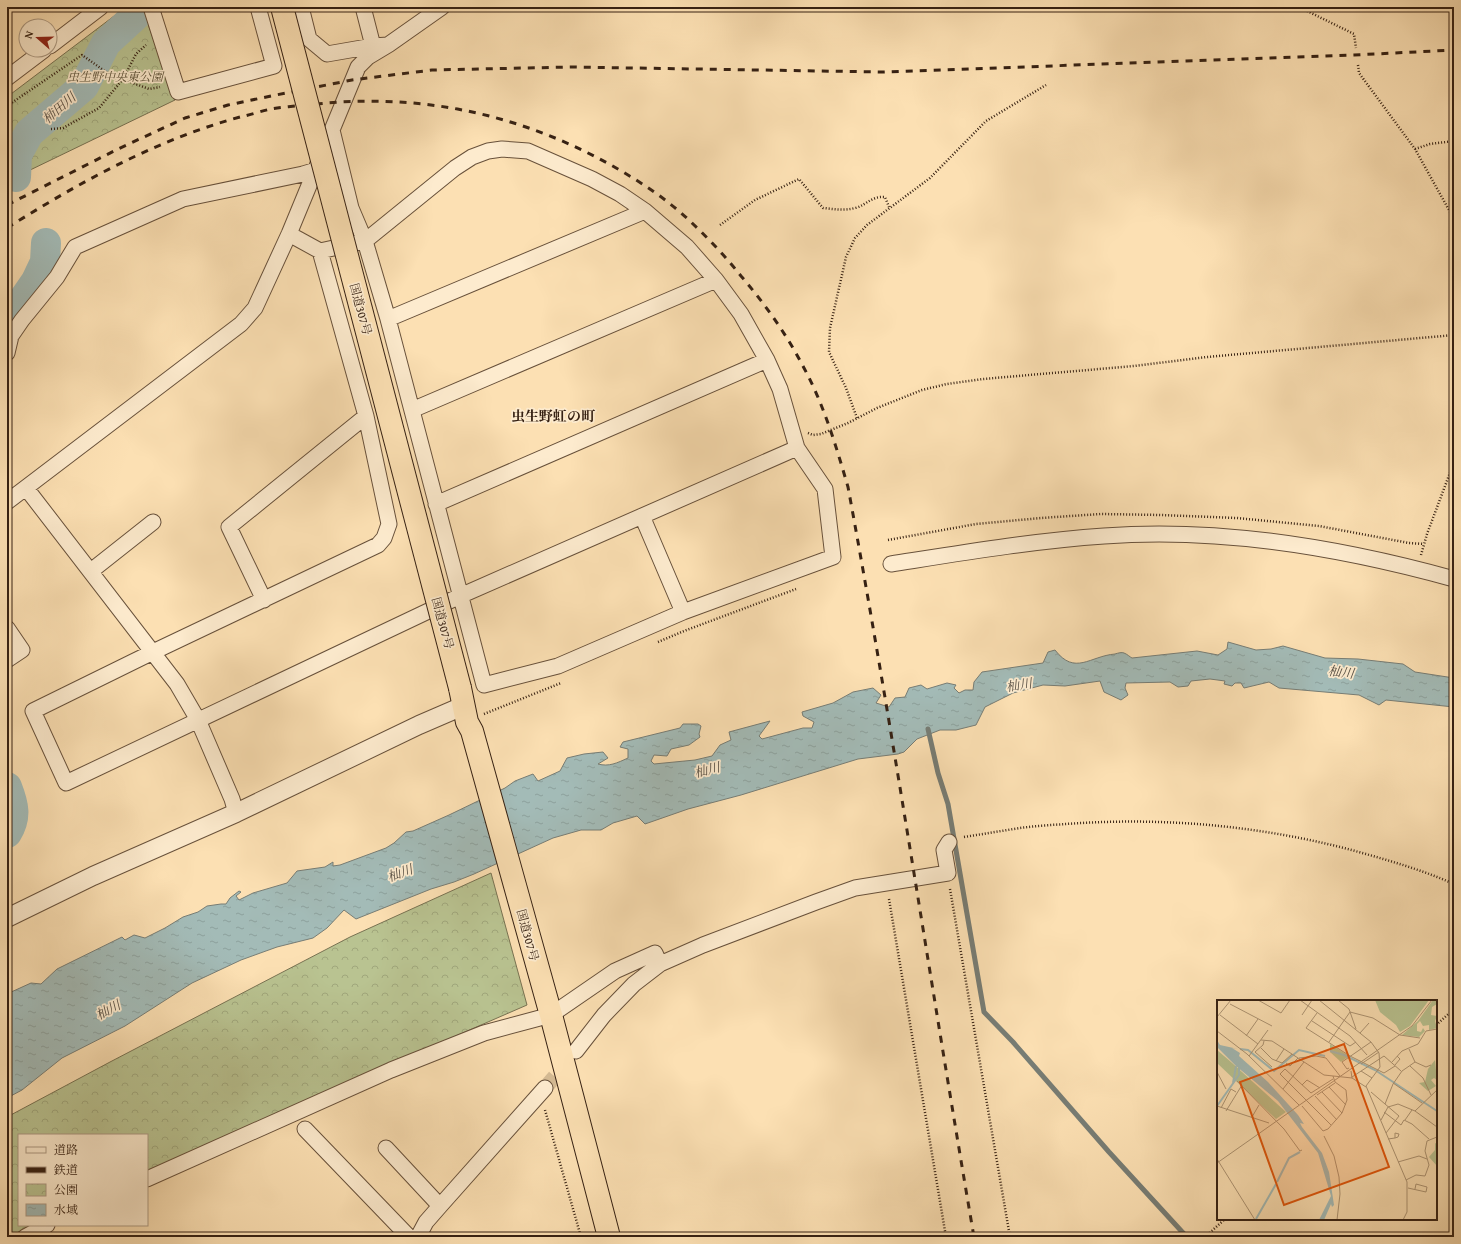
<svg xmlns="http://www.w3.org/2000/svg" width="1461" height="1244" font-family="'Gentium Book Plus','Noto Serif JP',serif">
	<style>
		.park { fill: url(#park-crowns); stroke: #787252 }
		.water { fill: url(#water-ripples); stroke: #777d75 }
		.lines { fill: none; stroke-linecap: round; stroke-linejoin: round }
		.stream { stroke: #777d75; stroke-width: 5 }
		.river { stroke: #a3bbb7; stroke-width: 30 }
		.minor-tunnel { stroke: #d4ba93; stroke-width: 15; stroke-dasharray: 15 8; stroke-linecap: butt }
		.minor-casing { stroke: #68513b; stroke-width: 17 }
		.tertiary-casing { stroke: #68513b; stroke-width: 20 }
		.trunk-casing { stroke: #362113; stroke-width: 24 }
		.path { stroke: #362113; stroke-width: 2.5; stroke-dasharray: 1 2; stroke-linecap: butt }
		.minor { stroke: #fdebce; stroke-width: 15 }
		.tertiary { stroke: #fdebce; stroke-width: 18 }
		.trunk { stroke: #fce0b3; stroke-width: 22 }
		.rail { stroke: #362113; stroke-width: 3; stroke-dasharray: 7 7; stroke-linecap: butt }
		.trunk-bridge-casing { stroke: #362113; stroke-width: 24; stroke-linecap: butt }
		.trunk-bridge { stroke: #fce0b3; stroke-width: 22 }
		.labels { text-anchor: middle; dominant-baseline: central; stroke-width: 3.5; stroke-linejoin: round; paint-order: stroke }
		.park-label { font-size: 12px; font-style: italic; fill: #5d5239; stroke: #fdebce }
		.street-label { font-size: 12px; fill: #362113; stroke: #fdebce }
		.water-label { font-size: 13px; font-style: italic; fill: #574f44; stroke: #fdebce }
		.quarter-label { font-size: 14px; font-weight: bold; fill: #362113; stroke: #fdebce }
		.inset-river { fill: none; stroke: #a3bbb7; stroke-width: 2 }
		.inset-road { fill: none; stroke: #ad9473; stroke-width: 1 }
		.view { fill: #df560c; fill-opacity: 0.15; stroke: #df560c; stroke-width: 2 }
		.inset-edge { fill: none; stroke: #362113; stroke-width: 2 }
	</style>
	<defs>
		<pattern id="park-crowns" width="20" height="18" patternUnits="userSpaceOnUse"><rect width="20" height="18" fill="#b9c391"/><path d="M2 6a3 3 0 1 1 6 0M12 15a3 3 0 1 1 6 0" fill="none" stroke="#a0a77c"/></pattern>
		<pattern id="water-ripples" width="26" height="14" patternUnits="userSpaceOnUse"><rect width="26" height="14" fill="#a3bbb7"/><path d="M2 4q2-2 4 0t4 0M15 11q2-2 4 0t4 0" fill="none" stroke="#8da09c"/></pattern>
	</defs>
	<rect width="100%" height="100%" fill="#fce0b3"/>
	<filter id="stains"><feTurbulence type="fractalNoise" baseFrequency=".005" numOctaves="4"/><feColorMatrix values="0 0 0 0 .2 0 0 0 0 .09 0 0 0 0 .02 0 0 0 .5 -.17"/></filter>
	<radialGradient id="worn" r=".72"><stop offset=".6" stop-color="#630" stop-opacity="0"/><stop offset="1" stop-color="#630" stop-opacity=".3"/></radialGradient>
	<path class="park" d="M 126,7 L 142,7 L 175,100 L 26,172 L 7,160 L 7,97 Z
		M 491,873 L 527,1005 L 249,1126 L 147,1174 L 147,1135 L 19,1135 L 19,1225 L 41,1225 L 15,1237 L 7,1237 L 7,1117 L 110,1062 L 350,937 Z"/>
	<path class="water" d="M 1228,642 L 1256,650 L 1271,649 L 1283,646 L 1325,658 L 1358,659 L 1403,664 L 1415,672 L 1454,678 L 1454,707 L 1386,700 L 1379,705 L 1359,695 L 1279,688 L 1269,682 L 1244,688 L 1241,683 L 1235,683 L 1232,686 L 1224,684 L 1225,681 L 1210,679 L 1191,681 L 1188,686 L 1178,687 L 1170,682 L 1126,683 L 1125,688 L 1128,695 L 1121,700 L 1104,692 L 1100,681 L 1065,686 L 1043,685 L 1013,693 L 985,707 L 976,725 L 956,730 L 940,730 L 917,739 L 904,752 L 898,754 L 858,759 L 741,795 L 688,809 L 645,824 L 637,816 L 613,823 L 601,830 L 581,830 L 553,838 L 474,874 L 454,882 L 431,889 L 356,919 L 344,910 L 327,928 L 313,938 L 277,947 L 241,960 L 192,983 L 125,1026 L 62,1058 L 22,1090 L 7,1098 L 7,994 L 9,993 L 31,983 L 41,984 L 57,969 L 122,937 L 125,940 L 134,935 L 145,938 L 165,928 L 183,917 L 198,912 L 207,906 L 221,904 L 226,904 L 230,898 L 239,891 L 241,892 L 236,896 L 239,900 L 253,893 L 287,883 L 297,871 L 325,867 L 333,862 L 333,866 L 340,865 L 386,848 L 394,843 L 406,832 L 413,831 L 449,815 L 505,788 L 515,781 L 533,774 L 538,781 L 560,771 L 567,758 L 584,754 L 603,752 L 608,758 L 598,764 C 609,767 617,763 628,758 L 628,749 L 620,747 L 623,742 L 680,728 L 683,724 L 698,724 L 701,726 L 699,734 L 700,737 L 689,745 L 671,749 L 667,756 L 654,755 L 651,761 L 654,764 L 695,760 L 712,756 L 720,745 L 731,740 L 729,732 L 770,721 L 759,736 L 762,739 L 803,728 L 812,728 L 814,722 L 803,716 L 802,712 L 833,703 L 853,692 L 873,688 L 881,695 L 876,703 L 889,707 L 895,698 L 905,697 L 909,688 L 921,685 L 927,689 L 947,683 L 956,685 L 954,688 L 959,693 L 965,690 L 973,690 L 974,682 L 982,672 L 1043,663 L 1048,652 L 1055,650 C 1075,676 1090,656 1115,654 C 1118,653 1122,652 1124,653 C 1127,654 1130,657 1132,658 L 1197,651 L 1218,655 L 1227,649 Z"/>
	<g class="lines">
		<path class="stream" d="M 928,729 L 938,773 L 948,804 L 984,1012 L 1013,1042 L 1109,1152 L 1185,1235"/>
		<path class="river" d="M 16,177 L 17,155 L 29,133 L 84,86 L 106,43 L 145,7
			M 7,323 L 36,281 L 45,262 L 46,243
			M 7,787 C 14,805 17,817 7,833"/>
		<path class="minor-tunnel" d="M 545,1088 L 569,1060"/>
		<defs>
			<path id="minor" d="M 151,7 L 178,92 L 274,66 L 258,7
				M 301,7 L 309,39 L 327,54 L 373,46 L 388,45 L 442,7
				M 363,7 L 373,46
				M 50,46 L 101,7
				M 7,78 L 44,50
				M 289,234 L 320,251 L 366,416 L 389,524 L 384,538 L 378,545 L 153,652 L 33,711 L 66,783 L 460,596 L 797,448
				M 320,251 L 365,241 L 455,168 L 472,157 L 488,151 L 502,149 L 528,151 L 592,179 L 620,194 L 645,211 L 687,247 L 716,280 L 741,314 L 767,360 L 780,389 L 797,448 L 825,489 L 833,557 L 683,612 L 558,666 L 484,685 L 388,319 L 365,241 L 351,208 L 332,130
				M 388,319 L 645,211
				M 7,353 L 11,336 L 22,320 L 57,277 L 75,247 L 183,199 L 303,174 L 316,170
				M 412,410 L 716,280
				M 26,488 L 177,684 L 198,720 L 232,799 L 236,813
				M 7,502 L 241,324 L 255,308 L 289,234 L 358,67 L 368,57 L 388,45
				M 436,504 L 767,360
				M 642,516 L 683,612
				M 891,564 C 961,553 1032,541 1104,536 C 1221,527 1342,548 1454,579
				M 91,571 L 153,522
				M 264,600 L 229,527 L 366,416
				M 7,628 L 22,650 L 7,660
				M 576,1051 L 604,1015 L 634,984 L 660,964 L 703,945 L 816,902 L 855,888 L 948,873 L 944,850 L 949,842
				M 305,1129 L 409,1237
				M 386,1148 L 440,1206
				M 147,1179 L 391,1070 L 484,1033 L 551,1015 L 615,971 L 655,953 L 660,964
				M 25,1237 L 47,1225
				M 418,1237 L 426,1222 L 440,1206 L 545,1088"/>
			<path id="tertiary" d="M 7,918 L 93,876 L 236,813 L 419,725 L 463,706"/>
			<path id="trunk" d="M 460,688 L 467,722 L 472,731 L 551,1015 L 609,1237"/>
		</defs>
		<use href="#minor" class="minor-casing"/>
		<use href="#tertiary" class="tertiary-casing"/>
		<use href="#trunk" class="trunk-casing"/>
		<path class="path" d="M 1299,7 L 1354,34 L 1356,48
			M 1358,65 L 1359,73 L 1415,149 L 1454,219
			M 7,106 L 82,55 L 109,74 L 149,89 L 160,87
			M 51,129 L 63,128 L 99,108 L 123,79 L 136,54 L 146,45
			M 1415,149 L 1430,144 L 1454,141
			M 720,225 L 755,200 L 799,179 L 823,208 C 834,209 844,211 855,208 C 867,205 871,196 885,197 L 889,207
			M 857,418 L 846,388 L 829,352 L 830,328 L 846,257 L 855,238 L 867,225 L 930,178 L 986,121 L 1046,85
			M 808,433 L 813,435 L 821,434 L 848,423 L 877,408 L 922,390 L 947,384 L 983,379 L 1134,366 L 1207,357 L 1454,335
			M 888,540 L 976,524 L 1041,518 L 1101,514 L 1161,515 L 1237,518 L 1319,526 L 1409,543 L 1424,544
			M 1421,555 L 1427,534 L 1454,462
			M 658,642 L 684,631 L 796,589
			M 484,714 L 561,683
			M 964,837 C 983,834 1001,831 1020,828 C 1035,826 1051,825 1066,824 C 1161,817 1255,825 1348,849 C 1384,859 1420,869 1454,884
			M 950,889 L 1010,1237
			M 889,899 L 946,1237
			M 1436,1025 L 1454,1009
			M 545,1110 L 581,1237
			M 1205,1237 L 1225,1219"/>
		<use href="#minor" class="minor"/>
		<use href="#tertiary" class="tertiary"/>
		<use href="#trunk" class="trunk"/>
		<path class="rail" d="M 7,205 L 118,149 L 185,118 L 228,105 L 271,96 L 352,80 L 432,70 L 571,67 L 883,72 L 1354,55 L 1454,50
			M 7,228 C 80,182 156,140 240,117 C 250,115 261,111 271,109 C 283,107 296,106 308,105 C 414,92 515,112 609,164 C 638,180 667,199 691,222 C 709,239 726,257 741,276 C 765,304 787,335 804,368 C 824,405 836,446 848,487 C 894,736 931,987 974,1237"/>
		<defs>
			<path id="trunk-bridge" d="M 282,7 L 460,688"/>
		</defs>
		<use href="#trunk-bridge" class="trunk-bridge-casing"/>
		<use href="#trunk-bridge" class="trunk-bridge"/>
	</g>
	<g class="labels">
		<g class="park-label">
			<text x="115" y="76">虫生野中央東公園</text>
		</g>
		<g class="street-label">
			<text transform="translate(361 309) rotate(75)">国道307号</text>
			<text transform="translate(443 623) rotate(75)">国道307号</text>
			<text transform="translate(528 935) rotate(75)">国道307号</text>
		</g>
		<g class="water-label">
			<text transform="translate(59 108) rotate(-41)">柿田川</text>
			<text transform="translate(1341 672) rotate(7)">杣川</text>
			<text transform="translate(1019 685) rotate(-9)">杣川</text>
			<text transform="translate(707 770) rotate(-14)">杣川</text>
			<text transform="translate(400 873) rotate(-20)">杣川</text>
			<text transform="translate(108 1010) rotate(-28)">杣川</text>
		</g>
		<g class="quarter-label">
			<text x="553" y="416">虫生野虹の町</text>
		</g>
	</g>
	<g transform="translate(1217 1000)">
		<rect width="220" height="220" fill="#fce0b3"/>
		<path d="M 158,0 L 212,0 L 193,26 L 183,32 L 179,25 L 163,12 ZM 216,0 L 220,0 L 220,4 L 215,7 L 214,15 L 220,16 L 218,21 L 220,28 L 212,30 L 212,25 L 206,26 L 203,21 L 200,24 L 200,31 L 204,32 L 206,28 L 208,31 L 202,37 L 185,35 L 201,21 ZM 218,60 L 220,80 L 217,78 L 214,80 L 219,86 L 211,91 L 202,83 L 208,82 L 211,69 ZM 218,143 L 220,144 L 220,166 L 212,157 L 218,150 Z" fill="#b9c391"/>
		<path d="M 113,44 L 132,56 L 124,62 L 113,52 ZM 0,50 L 14,62 L 69,112 L 59,119 L 0,63 Z" fill="#b9c391"/>
		<path d="M 0,40 L 3,45 L 21,49 L 15,48 L 23,53 L 22,56 L 51,82 L 81,115 L 87,124 L 83,123 L 85,127 L 105,153 L 112,172 L 117,205 L 115,207 L 114,204 L 107,220 L 102,220 L 114,196 L 101,153 L 61,101 L 19,66 L 0,47 Z" fill="#a3bbb7"/>
		<path class="inset-river" d="M 23,49 L 31,50 L 57,71 L 82,50 L 108,56M 113,51 L 127,55 L 158,70 L 220,111M 16,83 L 19,66M 0,106 L 22,75 L 22,65M 60,182 L 72,158 L 83,152M 39,219 L 59,184"/>
		<path class="inset-road" d="M 41,0 L 64,13 L 73,0M 83,0 L 133,36 L 150,55M 102,0 L 154,42 L 162,53 L 163,67 L 149,86 L 190,182 L 190,212 L 186,220M 121,0 L 132,9 L 139,29M 13,4 L 55,26M 133,12 L 156,18 L 183,35 L 203,38M 100,13 L 89,28 L 133,56M 3,15 L 41,44M 85,15 L 95,0M 0,17 L 14,0M 95,21 L 133,46 L 139,42M 0,31 L 30,54 L 82,105M 143,33 L 152,23M 29,36 L 41,19M 44,40 L 55,41 L 107,75 L 135,78M 47,41 L 46,45 L 38,52 L 55,67M 112,42 L 133,12M 44,48 L 55,59 L 65,63 L 75,54M 192,49 L 198,62M 32,56 L 51,30M 133,56 L 167,73 L 178,66M 82,58 L 99,56 L 109,58 L 123,76M 59,61 L 67,49M 175,62 L 185,51 L 201,44 L 209,31 L 220,29M 69,63 L 73,66 L 81,58M 144,64 L 162,52M 178,65 L 183,59 L 180,56M 193,66 L 206,78 L 214,95M 132,68 L 130,69 L 125,62 L 154,42M 134,71 L 135,78 L 149,87M 144,71 L 155,78M 0,72 L 9,89M 135,77 L 167,56 L 184,71M 20,81 L 67,129 L 83,151 L 85,150M 176,83 L 205,103M 85,85 L 90,80 L 103,88M 112,87 L 129,105M 66,89 L 87,62M 105,92 L 125,113M 154,92 L 182,116 L 169,133M 100,95 L 118,83M 98,96 L 120,120M 168,104 L 176,84 L 185,71 L 198,62 L 209,67 L 214,65M 0,106 L 52,123M 85,106 L 106,131 L 111,129 L 125,113 L 130,100 L 129,90 L 118,82 L 116,76M 4,108 L 14,89 L 19,92M 9,111 L 25,85M 198,111 L 220,90M 167,112 L 184,125 L 187,120 L 195,124 L 212,139M 35,117 L 42,105M 164,120 L 171,107 L 181,104 L 198,111 L 220,127M 188,120 L 195,110M 114,125 L 63,74 L 68,69 L 94,93 L 116,79M 107,136 L 117,156 L 122,177 L 123,194 L 120,220M 171,139 L 178,138 L 178,133 L 182,134 L 181,137 L 178,138M 0,159 L 38,220M 181,162 L 202,156 L 210,159M 0,163 L 195,26 L 215,0M 189,180 L 199,175 L 208,176 L 212,165 L 208,151 L 210,141 L 220,137M 191,188 L 209,192 L 210,187 L 199,184 L 198,189"/>
		<path class="view" d="M 127,44 L 172,167 L 67,205 L 23,82 Z"/>
		<rect width="220" height="220" class="inset-edge"/>
	</g>
	<rect width="1461" height="1244" fill="none" stroke="#fce0b3" stroke-width="24"/>
	<rect x="8" y="8" width="1445" height="1228" fill="none" stroke="#362113" stroke-width="2"/>
	<rect x="12" y="12" width="1437" height="1220" fill="none" stroke="#362113"/>
	<rect x="18" y="1134" width="130" height="92" fill="#fdebce" stroke="#ad9a83"/>
	<rect x="26" y="1147" width="20" height="6" fill="#fdebce" stroke="#ad9a83"/>
	<text x="54" y="1154" font-size="12" fill="#362113">道路</text>
	<rect x="26" y="1167" width="20" height="6" fill="#362113" stroke="#ad9a83"/>
	<text x="54" y="1174" font-size="12" fill="#362113">鉄道</text>
	<rect x="26" y="1184" width="20" height="12" fill="url(#park-crowns)" stroke="#ad9a83"/>
	<text x="54" y="1194" font-size="12" fill="#362113">公園</text>
	<rect x="26" y="1204" width="20" height="12" fill="url(#water-ripples)" stroke="#ad9a83"/>
	<text x="54" y="1214" font-size="12" fill="#362113">水域</text>
	<g transform="translate(38 38) rotate(290)"><circle r="19" fill="#fdebce" stroke="#ad9a83"/>
	<path d="M0-3L7 15L0 10L-7 15Z" fill="#8f2418"/>
	<text y="-6" font-size="11" font-weight="bold" text-anchor="middle" fill="#362113">N</text>
	</g>
	<rect width="100%" height="100%" filter="url(#stains)"/>
	<rect width="100%" height="100%" fill="url(#worn)"/>
</svg>
